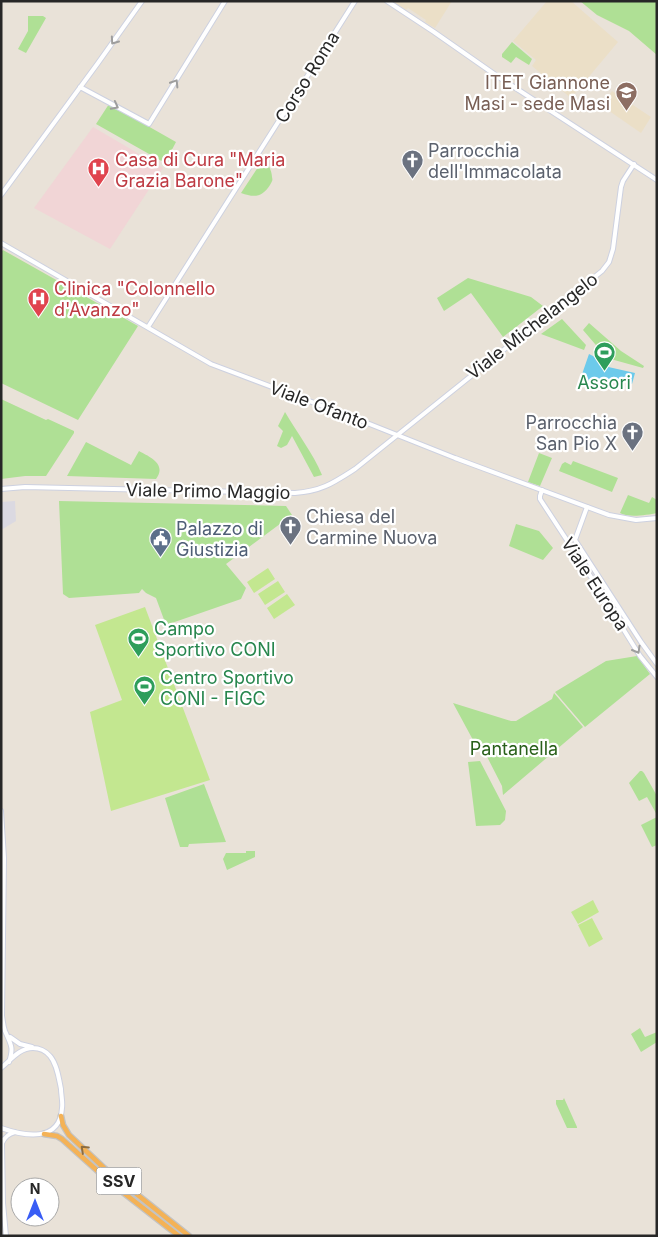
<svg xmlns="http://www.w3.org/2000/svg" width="658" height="1237" font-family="Inter,sans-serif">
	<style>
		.industrial { fill: #dbd9e1 }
		.education { fill: #ebdfc7 }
		.medical { fill: #f1d5d6 }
		.green { fill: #afe095 }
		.pitch { fill: #c3e790 }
		.water { fill: #6ccaeb }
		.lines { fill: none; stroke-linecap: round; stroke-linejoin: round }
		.tertiary-casing { stroke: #cdd1e0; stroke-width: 6 }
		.secondary-casing { stroke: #cdd1e0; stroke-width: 6 }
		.trunk-casing { stroke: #c3c3c3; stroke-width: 7 }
		.tertiary { stroke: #fff; stroke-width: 4 }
		.secondary { stroke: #fff; stroke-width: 4 }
		.trunk { stroke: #f4b256; stroke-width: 4.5 }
		.oneway { stroke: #9e9e9e }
		.oneway2 { stroke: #8e6c3e }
		.labels { text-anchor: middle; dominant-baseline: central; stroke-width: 4.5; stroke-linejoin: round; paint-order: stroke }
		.shield { fill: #fff; stroke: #686868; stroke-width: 1 }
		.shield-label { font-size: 16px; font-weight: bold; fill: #272727 }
		.street-label { font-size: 18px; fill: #272727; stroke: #fff }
		.education-label { font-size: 18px; fill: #785e54; stroke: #fff; text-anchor: end }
		.worship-label { font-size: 18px; fill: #5b616d; stroke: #fff; text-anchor: start }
		.health-label { font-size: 18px; fill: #be3a42; stroke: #fff; text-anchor: start }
		.leisure-label { font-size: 18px; fill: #27864d; stroke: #fff; text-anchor: start }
		.service-label { font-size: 18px; fill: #4e5e75; stroke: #fff; text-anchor: start }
		.park-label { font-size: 18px; fill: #29601a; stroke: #fff }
	</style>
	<rect width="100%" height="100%" fill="#e9e2d8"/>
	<path class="industrial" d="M 15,501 L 16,521 L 1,530 L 1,502 Z"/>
	<path class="education" d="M 391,1 L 452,1 L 435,28 L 425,22 L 426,20 L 408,8 L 406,10 Z
		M 547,1 L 571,1 L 618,42 L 571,98 L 532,66 L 536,60 L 513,41 Z
		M 612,91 L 651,117 L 641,133 L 602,106 Z"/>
	<path class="medical" d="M 93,127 L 163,168 L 110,249 L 34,208 Z"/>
	<path class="green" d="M 580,1 L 657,1 L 657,55 L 629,31 L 597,15 Z
		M 28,16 L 43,16 L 46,18 L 26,53 L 18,49 L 28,31 Z
		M 512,42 L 532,59 L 529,65 L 516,57 L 511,63 L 502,57 L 502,54 Z
		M 109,104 L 176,142 L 165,163 L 96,124 Z
		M 264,158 C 267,163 272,170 272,177 C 273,181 272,181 270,185 C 262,197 255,198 241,193 Z
		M 3,250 L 138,326 L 78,420 L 1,383 L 1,252 Z
		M 468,278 L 531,297 L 543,306 L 503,337 L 471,293 L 444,311 L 437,298 Z
		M 562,319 L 586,345 L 584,350 L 541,334 Z
		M 589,323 L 621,351 L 644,366 L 643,368 L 607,358 L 583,330 Z
		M 1,399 L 46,420 L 48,419 L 74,431 L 74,433 L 46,476 L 25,476 L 1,479 Z
		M 285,412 C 297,433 313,453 322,475 L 314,477 L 292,436 L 287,445 L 281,448 L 277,446 L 283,431 L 278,426 Z
		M 86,442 L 131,465 L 139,451 C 150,457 167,464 156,479 L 67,476 Z
		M 539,453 L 552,458 L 540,486 L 528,482 Z
		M 573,461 L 618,478 L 612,492 L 559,471 L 562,464 L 565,462 L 571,465 Z
		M 628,495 L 649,503 L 652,497 L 657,500 L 657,513 C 647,515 628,518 620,513 Z
		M 59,501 L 286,506 L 292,515 L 226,564 L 246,588 L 241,599 L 166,625 L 156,598 L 146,593 L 142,589 L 139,593 L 69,598 L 63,594 Z
		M 516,524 L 539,531 L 553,548 L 543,560 L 509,546 Z
		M 637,656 L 650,674 L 585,727 L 555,692 L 606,661 Z
		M 554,693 L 583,727 L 503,795 L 502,786 L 480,743 L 473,740 L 453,703 L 511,721 L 516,721 L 552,699 Z
		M 480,761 L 506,811 L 505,820 L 500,825 L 476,826 L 468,762 Z
		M 640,771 L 642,771 L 644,773 L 657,796 L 657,815 L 647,797 L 639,801 L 629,783 Z
		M 204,784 L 226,842 L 189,844 L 188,847 L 180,847 L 165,798 Z
		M 657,817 L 657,845 L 652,847 L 641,825 Z
		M 246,851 L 255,851 L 255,857 L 227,870 L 223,859 L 226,853 L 246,853 Z
		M 640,1028 L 645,1037 L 657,1032 L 657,1042 L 641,1052 L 631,1034 Z
		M 564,1098 L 577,1127 L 577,1128 L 567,1128 L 556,1104 L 556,1100 L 563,1100 Z"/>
	<path class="pitch" d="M 268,568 L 275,579 L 254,593 L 247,582 Z
		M 278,581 L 285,592 L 265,605 L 258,594 Z
		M 287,594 L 295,605 L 274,619 L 267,608 Z
		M 145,607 L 210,780 L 111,811 L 90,712 L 122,700 L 95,625 Z
		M 593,900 L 599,912 L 578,924 L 571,912 Z
		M 592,918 L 603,939 L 589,947 L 578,925 Z"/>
	<path class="water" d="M 589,354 L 593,356 L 604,366 L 635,373 L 632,384 L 618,380 L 612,383 L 609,388 L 580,380 Z"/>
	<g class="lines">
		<defs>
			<path id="tertiary" d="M 387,1 L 434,32 L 497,76 L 657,180
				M 80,87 L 149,124 L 225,1
				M 1,195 L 98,63 L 142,1
				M 148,327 L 355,1
				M 1,489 L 25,487 L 295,493 C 322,491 333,483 355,469 L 602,271 L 609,262 L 613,249 L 621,187 L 623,181 L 634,164
				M 542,490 L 540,496 L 540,499 L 591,577 L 640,656 L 657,677
				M 587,507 L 575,540 L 641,642 L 657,664"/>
			<path id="secondary" d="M 1,243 L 211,364 L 362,421 L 455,458 L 609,515 L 636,520 L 657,518
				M 1,811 L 4,858 L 2,1016 C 3,1021 3,1026 5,1031 C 11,1045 14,1047 9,1062
				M 10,1037 L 20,1044 L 32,1047
				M 1,1068 C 11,1060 19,1048 33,1048 C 39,1048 46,1051 50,1056 C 57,1064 59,1079 61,1089 C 61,1095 63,1102 62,1108 C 60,1143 24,1136 1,1128
				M 1,1139 L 2,1143 L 3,1203 L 6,1236
				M 2,1143 C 5,1137 8,1134 15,1132"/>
			<path id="trunk" d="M 61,1116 L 63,1125 L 69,1135 L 104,1168 L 189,1236
				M 44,1134 L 57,1136 L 62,1139 L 111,1183 L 179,1236"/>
		</defs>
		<use href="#tertiary" class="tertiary-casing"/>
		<use href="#secondary" class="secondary-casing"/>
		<use href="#trunk" class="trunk-casing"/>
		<use href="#tertiary" class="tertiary"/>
		<use href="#secondary" class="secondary"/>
		<use href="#trunk" class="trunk"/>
	</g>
	<defs><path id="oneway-chevron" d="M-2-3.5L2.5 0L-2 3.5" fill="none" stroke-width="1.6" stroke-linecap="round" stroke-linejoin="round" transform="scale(1.25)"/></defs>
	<g class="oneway">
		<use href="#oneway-chevron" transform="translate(114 41) rotate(125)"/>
		<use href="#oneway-chevron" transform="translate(175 83) rotate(-58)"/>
		<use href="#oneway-chevron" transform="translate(115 106) rotate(28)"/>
		<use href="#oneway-chevron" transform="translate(637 650) rotate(60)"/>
	</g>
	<use class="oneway2" href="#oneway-chevron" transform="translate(84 1149) rotate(-137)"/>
	<defs>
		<symbol id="university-pin" viewBox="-11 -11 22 30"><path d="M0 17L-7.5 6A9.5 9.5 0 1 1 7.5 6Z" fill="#8d6e63" stroke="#fff"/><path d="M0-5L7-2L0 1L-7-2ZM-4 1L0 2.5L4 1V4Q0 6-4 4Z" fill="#fff"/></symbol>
		<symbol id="church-pin" viewBox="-11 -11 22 30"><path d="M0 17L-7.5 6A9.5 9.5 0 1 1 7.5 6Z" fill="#6b7280" stroke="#fff"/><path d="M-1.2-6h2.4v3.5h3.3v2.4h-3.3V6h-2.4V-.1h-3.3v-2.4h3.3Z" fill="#fff"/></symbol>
		<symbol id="hospital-pin" viewBox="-11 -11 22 30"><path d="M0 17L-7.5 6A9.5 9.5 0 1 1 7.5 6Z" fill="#e0444e" stroke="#fff"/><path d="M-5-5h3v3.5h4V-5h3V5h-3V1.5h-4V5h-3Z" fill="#fff"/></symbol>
		<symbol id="stadium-pin" viewBox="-11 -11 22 30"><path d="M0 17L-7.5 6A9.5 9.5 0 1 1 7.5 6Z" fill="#2e9e5b" stroke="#fff"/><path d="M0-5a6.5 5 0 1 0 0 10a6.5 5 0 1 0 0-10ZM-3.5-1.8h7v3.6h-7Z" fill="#fff"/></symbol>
		<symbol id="civic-pin" viewBox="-11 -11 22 30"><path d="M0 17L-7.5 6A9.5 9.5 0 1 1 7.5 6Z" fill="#5c6f8a" stroke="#fff"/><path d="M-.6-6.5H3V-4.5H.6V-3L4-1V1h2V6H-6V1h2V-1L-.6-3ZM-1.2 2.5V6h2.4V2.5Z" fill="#fff"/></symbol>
	</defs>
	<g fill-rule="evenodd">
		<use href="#university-pin" x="614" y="80" width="25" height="34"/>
		<use href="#church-pin" x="400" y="148" width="25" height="34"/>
		<use href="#hospital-pin" x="86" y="156" width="25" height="34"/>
		<use href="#hospital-pin" x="26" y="286" width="25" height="34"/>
		<use href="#stadium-pin" x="592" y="340" width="25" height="34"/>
		<use href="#church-pin" x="620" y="420" width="25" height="34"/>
		<use href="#church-pin" x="278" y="514" width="25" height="34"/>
		<use href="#civic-pin" x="148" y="526" width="25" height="34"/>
		<use href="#stadium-pin" x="126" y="626" width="25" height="34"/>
		<use href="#stadium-pin" x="132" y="674" width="25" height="34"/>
	</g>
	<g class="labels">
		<rect class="shield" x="96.5" y="1167.5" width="45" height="27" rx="4"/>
		<g class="shield-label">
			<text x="119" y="1181">SSV</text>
		</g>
		<g class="street-label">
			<text transform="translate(307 77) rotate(-58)">Corso Roma</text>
			<text transform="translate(532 326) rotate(-38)">Viale Michelangelo</text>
			<text transform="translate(319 405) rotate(21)">Viale Ofanto</text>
			<text transform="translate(208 491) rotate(1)">Viale Primo Maggio</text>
			<text transform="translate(595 584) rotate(57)">Viale Europa</text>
		</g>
		<g class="education-label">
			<text x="610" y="82">ITET Giannone<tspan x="610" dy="21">Masi - sede Masi</tspan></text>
		</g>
		<g class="worship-label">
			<text x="428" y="150">Parrocchia<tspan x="428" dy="21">dell'Immacolata</tspan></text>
			<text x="617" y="422" text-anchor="end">Parrocchia<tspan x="617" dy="21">San Pio X</tspan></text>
			<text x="306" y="516">Chiesa del<tspan x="306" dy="21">Carmine Nuova</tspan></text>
		</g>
		<g class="health-label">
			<text x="115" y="159">Casa di Cura "Maria<tspan x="115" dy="21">Grazia Barone"</tspan></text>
			<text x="54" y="288">Clinica "Colonnello<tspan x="54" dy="21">d'Avanzo"</tspan></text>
		</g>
		<g class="leisure-label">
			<text x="604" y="382" text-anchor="middle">Assori</text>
			<text x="154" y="628">Campo<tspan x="154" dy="21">Sportivo CONI</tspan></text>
			<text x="160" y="677">Centro Sportivo<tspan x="160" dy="21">CONI - FIGC</tspan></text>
		</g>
		<g class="service-label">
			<text x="176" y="528">Palazzo di<tspan x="176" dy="21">Giustizia</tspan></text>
		</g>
		<g class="park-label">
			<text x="514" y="748">Pantanella</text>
		</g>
	</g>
	<rect width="658" height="1237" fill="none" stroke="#272727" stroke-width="5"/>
	<g transform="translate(35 1202)"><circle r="24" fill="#ffffff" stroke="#a9a9a9"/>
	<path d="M0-4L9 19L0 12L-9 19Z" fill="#395df5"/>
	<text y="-8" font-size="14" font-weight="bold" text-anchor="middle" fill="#272727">N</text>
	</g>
</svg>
